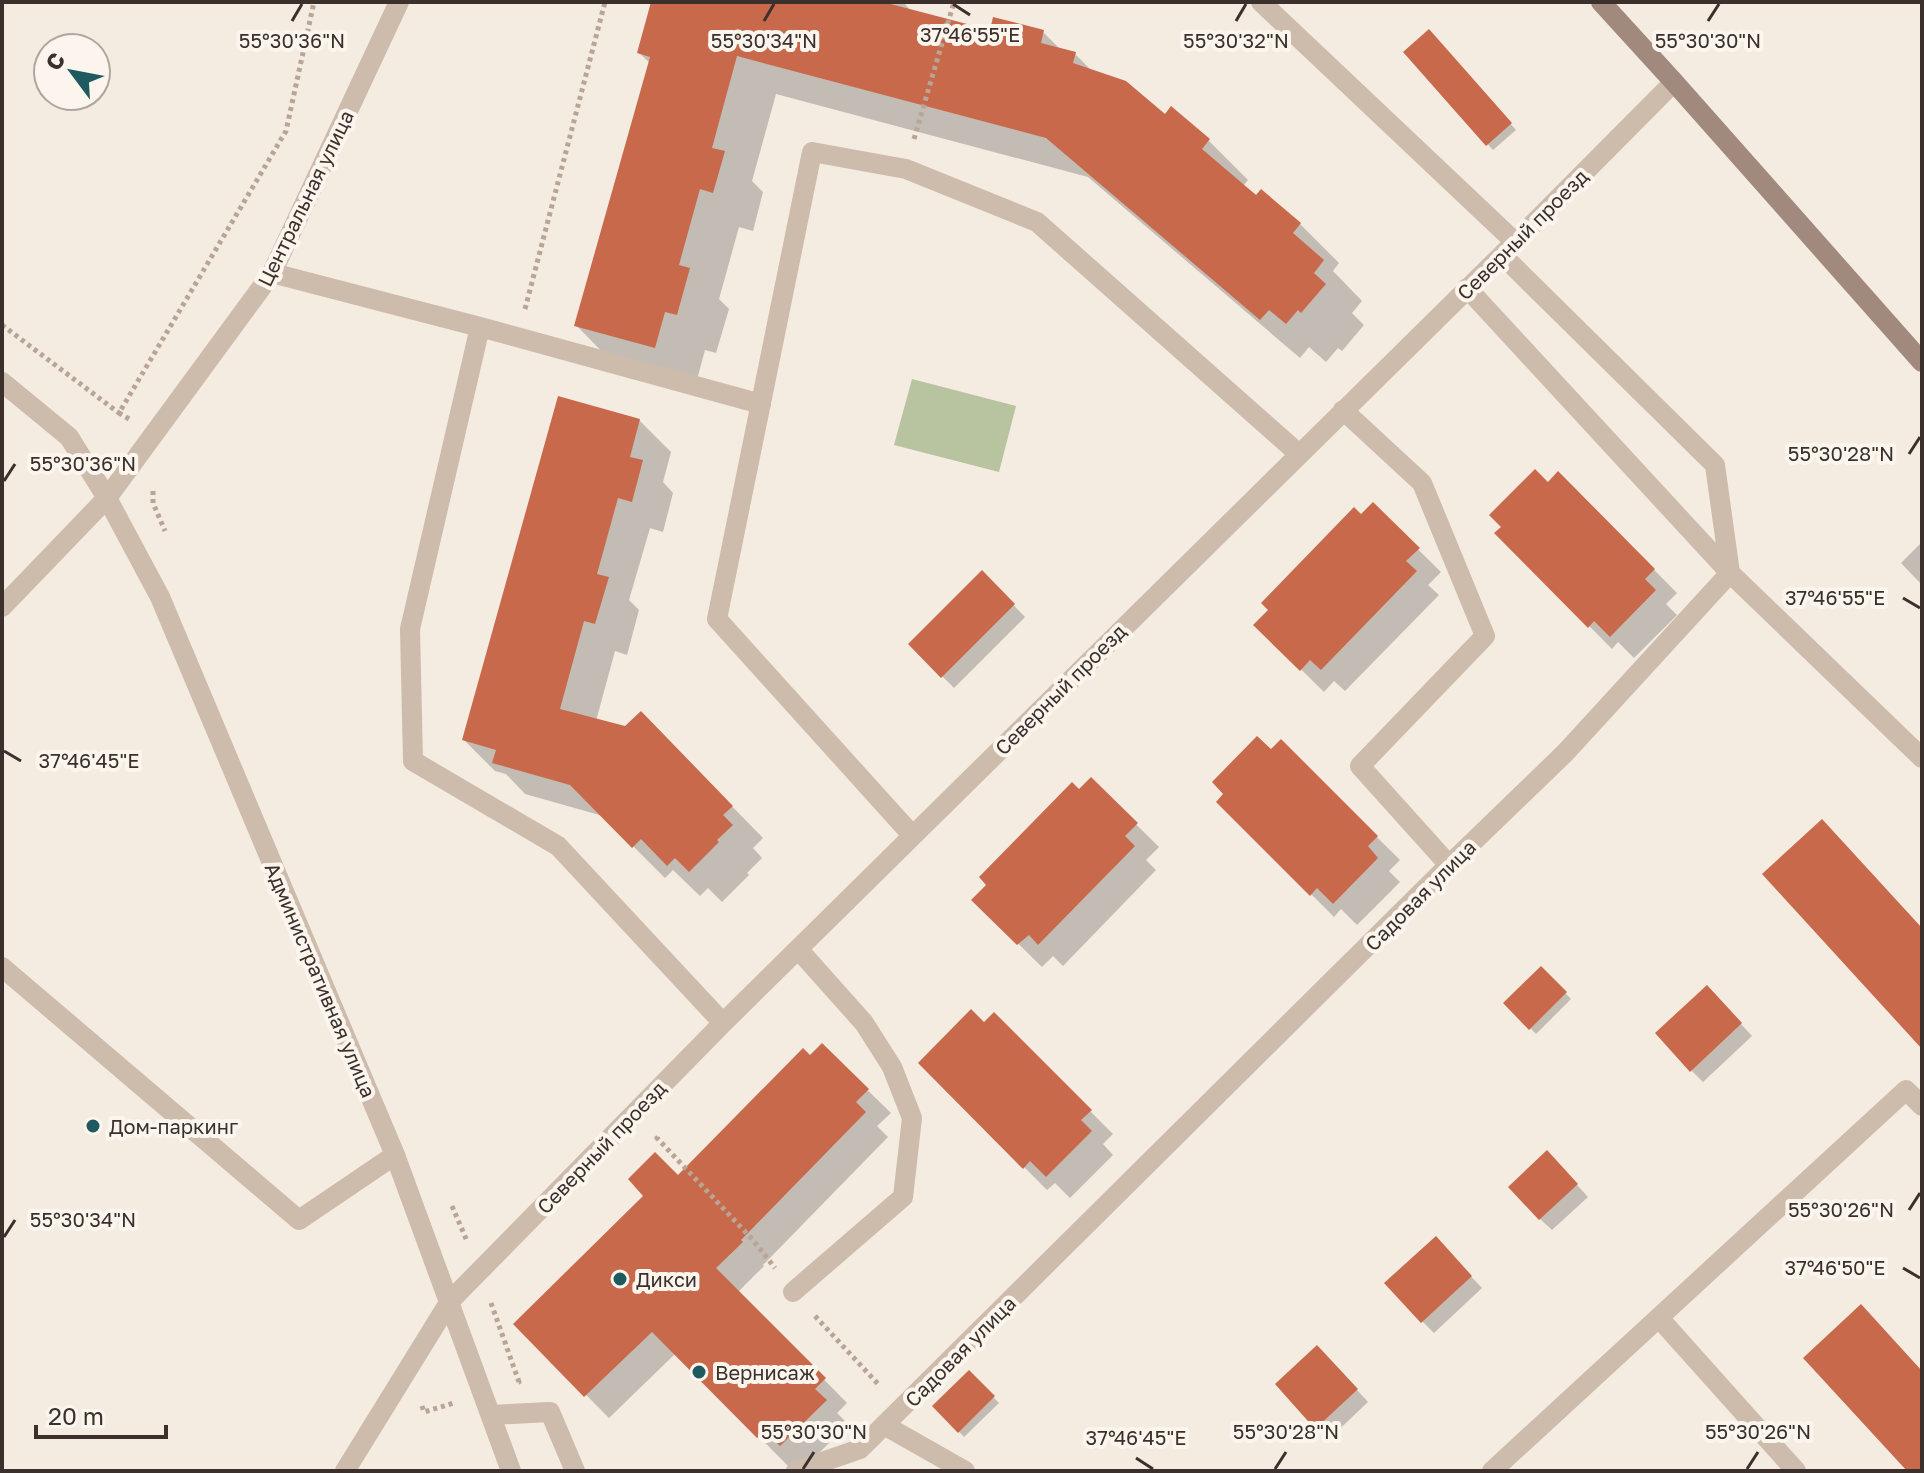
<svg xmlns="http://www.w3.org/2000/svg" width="1924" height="1473" font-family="'Golos Text',sans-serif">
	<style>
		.green { fill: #b8c4a0 }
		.shadow { fill: #0003 }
		.building { fill: #c8694b }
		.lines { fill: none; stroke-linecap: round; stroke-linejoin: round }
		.path { stroke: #b9a596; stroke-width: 5; stroke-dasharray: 4 4; stroke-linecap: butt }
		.lane { stroke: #cdbbac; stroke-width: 20 }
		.street { stroke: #cdbbac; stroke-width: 20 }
		.secondary { stroke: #a18a7d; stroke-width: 20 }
		.ticks { fill: none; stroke: #3b302b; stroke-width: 3 }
		.poi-dot { fill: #1f5a5e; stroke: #fbf5ee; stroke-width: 3 }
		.labels { text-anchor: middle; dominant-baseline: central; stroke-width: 8; stroke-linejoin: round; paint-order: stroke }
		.street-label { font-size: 20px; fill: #3b302b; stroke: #fbf5ee }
		.poi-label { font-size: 20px; fill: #3b302b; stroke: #fbf5ee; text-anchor: start }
		.ticks-label { font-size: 20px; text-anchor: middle; fill: #3b302b; stroke: #fbf5ee; stroke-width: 8; stroke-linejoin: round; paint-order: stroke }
	</style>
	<rect width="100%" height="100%" fill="#f4ebe1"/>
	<path class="green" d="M 912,379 L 1016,406 L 999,472 L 894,445 Z"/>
	<path class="shadow" d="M 653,2 L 903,2 L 912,12 L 991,32 L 1043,32 L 1061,50 L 1075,54 L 1092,71 L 1165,116 L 1172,109 L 1209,141 L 1248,180 L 1243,186 L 1300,224 L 1339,263 L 1333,271 L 1362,301 L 1352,313 L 1364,325 L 1342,351 L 1338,348 L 1326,362 L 1309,347 L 1300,358 L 1088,177 L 776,94 L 752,181 L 763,192 L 753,231 L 739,227 L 719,299 L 729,309 L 716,353 L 705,350 L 695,387 L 615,365 L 576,325 L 650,63 L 639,53 Z
		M 1434,37 L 1516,130 L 1493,150 L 1405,52 Z
		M 639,420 L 671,452 L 663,482 L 673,493 L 663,532 L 650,528 L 629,600 L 639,610 L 627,655 L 615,651 L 596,721 L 672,745 L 763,838 L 753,848 L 762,858 L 747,873 L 749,875 L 722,902 L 708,888 L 700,896 L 673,870 L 665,878 L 603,816 L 525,794 L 506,774 L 495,771 L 464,740 Z
		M 1559,474 L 1677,593 L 1666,604 L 1677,615 L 1634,658 L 1618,642 L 1612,649 L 1497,533 Z
		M 1373,505 L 1441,572 L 1428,585 L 1439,595 L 1345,691 L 1334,681 L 1324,692 L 1256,625 Z
		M 1922,542 L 1922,585 L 1901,563 Z
		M 982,573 L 1025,617 L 954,688 L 910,644 Z
		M 1281,742 L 1400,860 L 1389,871 L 1400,882 L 1357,925 L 1341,909 L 1334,917 L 1219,802 Z
		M 1091,780 L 1159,847 L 1146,860 L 1156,870 L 1063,966 L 1053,956 L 1042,967 L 974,900 Z
		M 1541,968 L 1571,999 L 1536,1034 L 1506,1003 Z
		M 1718,999 L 1752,1036 L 1703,1082 L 1691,1070 Z
		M 994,1015 L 1113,1134 L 1103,1144 L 1113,1155 L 1070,1198 L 1055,1183 L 1047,1190 L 920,1063 L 984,1025 Z
		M 822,1046 L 891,1113 L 877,1126 L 888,1137 L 763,1265 L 764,1266 L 738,1292 L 847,1403 L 837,1413 L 848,1424 L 801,1471 L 793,1471 L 676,1353 L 609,1418 L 516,1324 Z
		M 1558,1164 L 1588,1197 L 1552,1230 L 1540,1219 Z
		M 1447,1251 L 1482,1288 L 1434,1333 L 1422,1321 Z
		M 1329,1359 L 1368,1402 L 1329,1439 L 1277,1384 Z
		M 969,1373 L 999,1403 L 964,1437 L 935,1406 Z"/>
	<path class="building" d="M 651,2 L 883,2 L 990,30 L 993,17 L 1044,30 L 1041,43 L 1076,52 L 1073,63 L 1126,81 L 1165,114 L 1171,106 L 1210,139 L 1202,149 L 1256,195 L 1261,189 L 1301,223 L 1293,233 L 1324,260 L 1314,273 L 1326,284 L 1301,313 L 1298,310 L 1286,324 L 1269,310 L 1260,320 L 1046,138 L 737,56 L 712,148 L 725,151 L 713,193 L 700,189 L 679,265 L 690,268 L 677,315 L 665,312 L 655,348 L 574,326 L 650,57 L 637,53 Z
		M 1429,29 L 1512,123 L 1486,146 L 1403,52 Z
		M 558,396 L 640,419 L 630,457 L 643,460 L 632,502 L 618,498 L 597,574 L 609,577 L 595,624 L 584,621 L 560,709 L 625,726 L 641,711 L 733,806 L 723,815 L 733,825 L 717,840 L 719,842 L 689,872 L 675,858 L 667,866 L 641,839 L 632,848 L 570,785 L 492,763 L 496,750 L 462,740 Z
		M 1535,469 L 1548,482 L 1558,471 L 1655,569 L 1645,579 L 1656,590 L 1610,637 L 1594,621 L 1588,628 L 1494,533 L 1501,527 L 1489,515 Z
		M 1373,502 L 1420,548 L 1406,561 L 1417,571 L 1321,670 L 1310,660 L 1300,671 L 1253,625 L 1268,610 L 1261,603 L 1354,507 L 1361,514 Z
		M 982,570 L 1015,604 L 941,678 L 908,644 Z
		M 1257,736 L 1271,749 L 1281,739 L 1378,836 L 1368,846 L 1378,858 L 1333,904 L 1317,888 L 1310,896 L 1216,802 L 1223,794 L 1212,782 Z
		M 1091,777 L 1138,823 L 1125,836 L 1135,846 L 1038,945 L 1029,935 L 1017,945 L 971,900 L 986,885 L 979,877 L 1072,782 L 1079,789 Z
		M 1822,819 L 1922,928 L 1922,1049 L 1762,874 Z
		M 1541,966 L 1567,992 L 1529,1030 L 1503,1003 Z
		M 1707,985 L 1742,1023 L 1690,1072 L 1655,1033 Z
		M 971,1009 L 984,1022 L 994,1012 L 1092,1110 L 1081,1120 L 1092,1131 L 1046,1177 L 1030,1161 L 1023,1169 L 918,1063 Z
		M 822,1043 L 869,1089 L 856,1102 L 866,1112 L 741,1240 L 743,1242 L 716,1268 L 826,1378 L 815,1389 L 827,1400 L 780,1446 L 765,1431 L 757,1438 L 652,1332 L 584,1397 L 513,1324 L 643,1196 L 628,1179 L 655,1152 L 678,1175 L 803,1048 L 810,1055 Z
		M 1547,1150 L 1578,1184 L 1539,1220 L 1508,1187 Z
		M 1436,1236 L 1472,1276 L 1421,1323 L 1384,1283 Z
		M 1861,1304 L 1922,1371 L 1922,1471 L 1907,1471 L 1803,1358 Z
		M 1317,1345 L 1358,1389 L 1315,1429 L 1275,1384 Z
		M 969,1370 L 995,1396 L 958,1433 L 932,1406 Z"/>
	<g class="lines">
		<path class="path" d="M 914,139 L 954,2
			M 525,309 L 605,2
			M 2,325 L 119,413
			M 129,419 L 119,413 L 286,131 L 314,2
			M 153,491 L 153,503 L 165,531
			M 658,1137 L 657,1138 L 753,1240 L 775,1268
			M 452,1206 L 467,1241
			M 491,1303 L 519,1382 L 517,1382
			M 815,1316 L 879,1385
			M 422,1406 L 424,1412 L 454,1403"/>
		<path class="lane" d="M 1261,2 L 1515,242
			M 272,273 L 480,327 L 761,404
			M 1467,288 L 1730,573 L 1922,758
			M 480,327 L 410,629 L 413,761 L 558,846 L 723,1023
			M 2,382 L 69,437 L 107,498 L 2,607
			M 1343,410 L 1422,483 L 1485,636 L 1360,766 L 1449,865
			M 912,835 L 717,619 L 812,152 L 906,169 L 1037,222 L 1299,454
			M 2,967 L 299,1220 L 395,1155
			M 793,1292 L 903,1197 L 912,1118 L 892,1067 L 864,1023 L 798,949
			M 1659,1318 L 1796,1471
			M 491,1415 L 550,1412 L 575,1471
			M 884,1425 L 965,1471
			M 345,1471 L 450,1301 L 723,1023 L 1515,242 L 1674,82
			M 796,1471 L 860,1449 L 1449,865 L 1565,753 L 1730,573 L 1715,465 L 1502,255
			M 1492,1471 L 1906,1090 L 1922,1106"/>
		<path class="street" d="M 399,2 L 272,273 L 107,498 L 160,597 L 395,1155 L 511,1471"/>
		<path class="secondary" d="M 1601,2 L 1674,82 L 1922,362"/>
	</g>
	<path class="ticks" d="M 953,4 L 970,15M 292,21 L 302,4M 764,21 L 774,4M 1236,21 L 1246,4M 1708,21 L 1719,4M 1909,454 L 1920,437M 4,481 L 15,464M 1903,598 L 1920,608M 4,751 L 21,761M 1909,1210 L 1920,1193M 4,1237 L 15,1220M 1903,1268 L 1920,1278M 1136,1458 L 1153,1469M 803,1469 L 814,1452M 1275,1469 L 1286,1452M 1747,1469 L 1758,1452"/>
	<g class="poi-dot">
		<circle cx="93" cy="1126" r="8"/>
		<circle cx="620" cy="1279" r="8"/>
		<circle cx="699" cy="1372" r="8"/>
	</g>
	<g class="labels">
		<g class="street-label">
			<text transform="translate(305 198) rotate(-64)">Центральная улица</text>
			<text transform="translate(1522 234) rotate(-45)">Северный проезд</text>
			<text transform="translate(1060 689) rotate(-45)">Северный проезд</text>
			<text transform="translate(1420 895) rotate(-45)">Садовая улица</text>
			<text transform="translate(321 980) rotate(67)">Административная улица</text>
			<text transform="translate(601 1147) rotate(-46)">Северный проезд</text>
			<text transform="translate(960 1351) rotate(-45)">Садовая улица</text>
		</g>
		<g class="poi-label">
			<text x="109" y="1126">Дом-паркинг</text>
			<text x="636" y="1279">Дикси</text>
			<text x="715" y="1372">Вернисаж</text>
		</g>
	</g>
	<g class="ticks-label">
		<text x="970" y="42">37°46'55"E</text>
		<text x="292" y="48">55°30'36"N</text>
		<text x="764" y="48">55°30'34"N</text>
		<text x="1236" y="48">55°30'32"N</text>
		<text x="1708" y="48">55°30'30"N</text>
		<text x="1841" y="461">55°30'28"N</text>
		<text x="83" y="471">55°30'36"N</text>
		<text x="1835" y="605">37°46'55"E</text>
		<text x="89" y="768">37°46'45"E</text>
		<text x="1841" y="1217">55°30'26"N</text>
		<text x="83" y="1227">55°30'34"N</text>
		<text x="1835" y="1275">37°46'50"E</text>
		<text x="814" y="1439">55°30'30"N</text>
		<text x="1286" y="1439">55°30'28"N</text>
		<text x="1758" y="1439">55°30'26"N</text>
		<text x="1136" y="1445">37°46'45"E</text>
	</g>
	<rect width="1924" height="1473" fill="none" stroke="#3b302b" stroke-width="8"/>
	<g transform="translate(72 72) rotate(302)"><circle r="38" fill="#fbf5ee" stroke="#aea6a0" stroke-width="2"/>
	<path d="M0-6L14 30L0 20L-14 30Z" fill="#1f5a5e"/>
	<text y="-12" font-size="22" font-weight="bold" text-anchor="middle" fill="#3b302b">С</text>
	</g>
	<path d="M36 1425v12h130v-12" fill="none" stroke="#3b302b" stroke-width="4"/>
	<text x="48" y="1425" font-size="24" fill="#3b302b" stroke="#fbf5ee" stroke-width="6" paint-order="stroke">20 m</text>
</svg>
